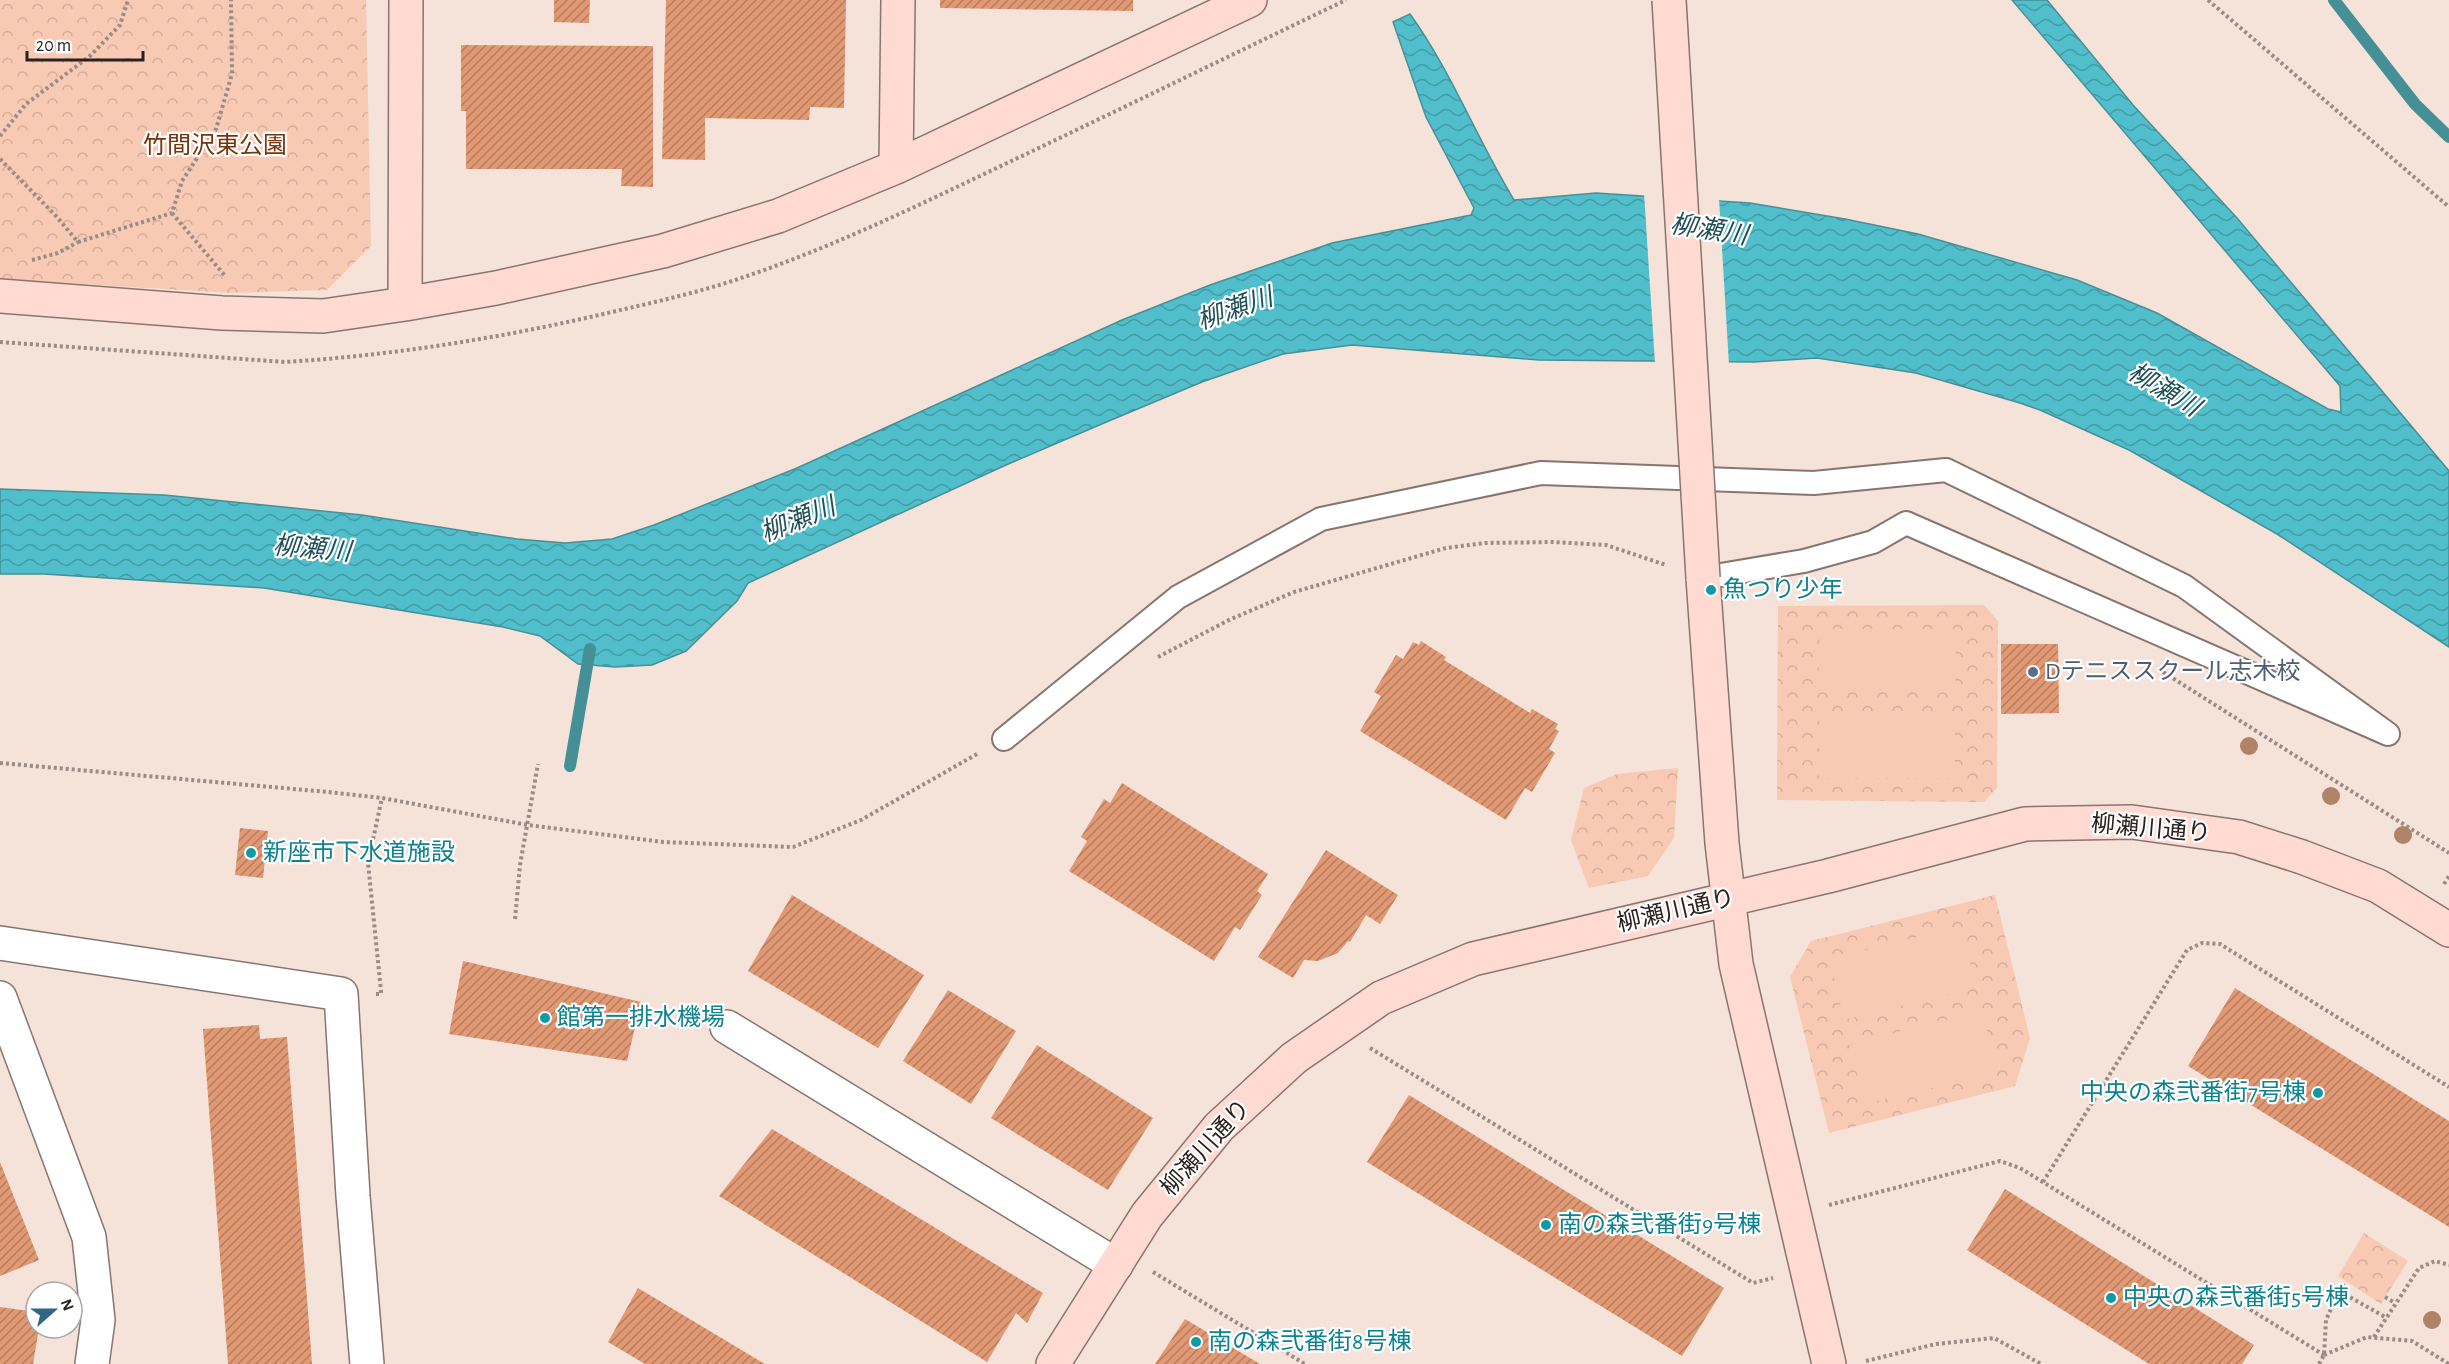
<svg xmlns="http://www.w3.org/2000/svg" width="2449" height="1364" font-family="'Alegreya Sans','Noto Sans JP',sans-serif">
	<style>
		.forest { fill: url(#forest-crowns) }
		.garden { fill: #f8cab4 }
		.water { fill: url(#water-waves); stroke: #459097; stroke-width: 1.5 }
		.pier { fill: #f5e2d9 }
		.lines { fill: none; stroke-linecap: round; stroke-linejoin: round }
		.stream { stroke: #459097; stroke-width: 12 }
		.building { fill: url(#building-hatch) }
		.lane-casing { stroke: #87766e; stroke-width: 26 }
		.street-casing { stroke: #87766e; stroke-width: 36 }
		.secondary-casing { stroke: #87766e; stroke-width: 36 }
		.path { stroke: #998b85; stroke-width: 4; stroke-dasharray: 3 3; stroke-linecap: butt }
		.lane { stroke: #fff; stroke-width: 22 }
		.street { stroke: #fff; stroke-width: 33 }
		.secondary { stroke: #ffdad3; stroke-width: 33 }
		.secondary-bridge-casing { stroke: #87766e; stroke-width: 36; stroke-linecap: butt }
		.secondary-bridge { stroke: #ffdad3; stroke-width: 33 }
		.tree { fill: #b08368 }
		.culture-dot { fill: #0f9aa8; stroke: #fff; stroke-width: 2 }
		.service-dot { fill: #5c6f8a; stroke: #fff; stroke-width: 2 }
		.labels { text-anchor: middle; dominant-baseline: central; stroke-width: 4.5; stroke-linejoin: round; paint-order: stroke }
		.park-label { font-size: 24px; fill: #77350b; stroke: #fff }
		.culture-label { font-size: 24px; fill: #0d838f; stroke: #fff; text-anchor: start }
		.service-label { font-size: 24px; fill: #4e5e75; stroke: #fff; text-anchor: start }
		.street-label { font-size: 24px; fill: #29221f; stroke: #fff }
		.water-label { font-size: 26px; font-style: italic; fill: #205056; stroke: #fff }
	</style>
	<defs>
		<pattern id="forest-crowns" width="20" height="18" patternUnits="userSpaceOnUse" patternTransform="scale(1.5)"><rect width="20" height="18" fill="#f8cab4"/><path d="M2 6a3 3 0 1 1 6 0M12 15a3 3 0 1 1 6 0" fill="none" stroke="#d5ad9a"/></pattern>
		<pattern id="water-waves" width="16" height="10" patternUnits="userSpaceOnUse" patternTransform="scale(1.5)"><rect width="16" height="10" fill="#51bfcb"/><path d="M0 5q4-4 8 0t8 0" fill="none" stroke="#439ba4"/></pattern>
		<pattern id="building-hatch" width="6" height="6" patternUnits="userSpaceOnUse" patternTransform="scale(1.5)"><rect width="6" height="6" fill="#e19974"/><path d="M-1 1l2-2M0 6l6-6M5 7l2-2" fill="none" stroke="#b67c5f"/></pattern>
	</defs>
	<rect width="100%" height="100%" fill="#f5e2d9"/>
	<path class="forest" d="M 0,0 L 366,0 L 371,246 L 327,290 L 230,293 L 0,279 Z
		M 1984,605 L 1998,621 L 1997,788 L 1984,802 L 1777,800 L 1778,606 Z
		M 1678,768 L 1674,838 L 1648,876 L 1589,888 L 1571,840 L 1584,788 L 1617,774 Z
		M 1995,895 L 2030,1038 L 2015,1086 L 1829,1133 L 1790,977 L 1811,941 Z
		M 2364,1233 L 2408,1261 L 2381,1304 L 2338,1276 Z"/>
	<path class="garden" d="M 1820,629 L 1956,629 L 1955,692 L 1818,691 Z
		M 1819,716 L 1955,716 L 1955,778 L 1819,778 Z
		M 1961,926 L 1976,987 L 1844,1020 L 1829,959 Z
		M 1982,1011 L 1997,1072 L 1865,1104 L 1849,1044 Z"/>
	<path class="water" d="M 2012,0 L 2047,0 L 2133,105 L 2237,218 L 2449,471 L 2449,647 L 2277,534 L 2129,450 L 2040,410 L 2020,403 L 1916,373 L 1817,358 L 1754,362 L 1539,360 L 1352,345 L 1283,354 L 1202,382 L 1104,423 L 1006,465 L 748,583 L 737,601 L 686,651 L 652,665 L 615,667 L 578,664 L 540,636 L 503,627 L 264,588 L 44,574 L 0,574 L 0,489 L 164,495 L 362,515 L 517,539 L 565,543 L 612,539 L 654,525 L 797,468 L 1122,320 L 1210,285 L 1332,243 L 1471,215 L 1474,208 L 1426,117 L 1393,22 L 1410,14 C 1451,71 1477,139 1514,200 L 1596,193 L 1750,203 L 1845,219 L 1918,234 L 2077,280 L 2157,313 L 2328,409 L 2341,412 L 2340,386 Z"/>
	<path class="pier" d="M 1644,193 L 1719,198 L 1729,365 L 1655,364 Z"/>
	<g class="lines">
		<path class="stream" d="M 2334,0 L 2415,104 L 2449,137
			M 570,766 L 590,649"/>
	</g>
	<path class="building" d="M 554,0 L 590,0 L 589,23 L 554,22 Z
		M 666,0 L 846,0 L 844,108 L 810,107 L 809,120 L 705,118 L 705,160 L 662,159 Z
		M 940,0 L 1133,0 L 1133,11 L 940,8 Z
		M 461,45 L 653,46 L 653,187 L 621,186 L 622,169 L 466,169 L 466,111 L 461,111 Z
		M 1421,641 L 1446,657 L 1444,660 L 1530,713 L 1532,709 L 1558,724 L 1555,729 L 1559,731 L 1549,749 L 1555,753 L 1532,792 L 1525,788 L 1506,820 L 1360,731 L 1381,696 L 1374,692 L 1396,655 L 1403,659 L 1413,642 L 1419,645 Z
		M 2001,644 L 2058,644 L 2059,713 L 2001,714 Z
		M 1122,783 L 1268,874 L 1257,891 L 1262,895 L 1240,930 L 1235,927 L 1214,961 L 1069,871 L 1087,841 L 1081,837 L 1104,799 L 1110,803 Z
		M 240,828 L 268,831 L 263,878 L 235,875 Z
		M 1326,850 L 1398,895 L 1380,924 L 1366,915 L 1350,942 L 1348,941 L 1338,953 L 1318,961 L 1304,960 L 1293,978 L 1258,957 Z
		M 792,895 L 924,975 L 878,1048 L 748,971 Z
		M 463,961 L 641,1002 L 627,1061 L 449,1034 Z
		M 2235,988 L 2449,1121 L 2449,1227 L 2188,1066 Z
		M 948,990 L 1016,1031 L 971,1104 L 903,1061 Z
		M 259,1025 L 260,1039 L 287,1037 L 312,1364 L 228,1364 L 203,1029 Z
		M 1037,1045 L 1153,1118 L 1108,1190 L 991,1118 Z
		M 1409,1095 L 1724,1288 L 1682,1356 L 1367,1162 Z
		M 772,1129 L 1043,1293 L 1027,1323 L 1016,1313 L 987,1362 L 719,1196 Z
		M 0,1162 L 39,1260 L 0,1276 Z
		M 2005,1189 L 2254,1345 L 2242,1364 L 2149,1364 L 1967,1250 Z
		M 638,1288 L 765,1364 L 645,1364 L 608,1342 Z
		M 0,1307 L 36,1312 L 36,1328 L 39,1328 L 33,1364 L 0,1364 Z
		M 1185,1319 L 1260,1364 L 1155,1364 Z"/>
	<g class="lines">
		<defs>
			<path id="lane" d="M 1004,739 L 1178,597 L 1321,519 L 1541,473 L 1814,483 L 1946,470 L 2184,586 L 2388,734 L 1906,523 L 1873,542 L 1804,561 L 1703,578"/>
			<path id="street" d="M 0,943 L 341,994 L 353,1196 L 367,1364
				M 0,998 L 89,1237 L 98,1320 L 92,1364
				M 727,1027 L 1116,1265"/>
			<path id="secondary" d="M 896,167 L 898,0
				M 0,296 L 222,313 L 323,316 L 405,304 L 496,288 L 663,251 L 778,216 L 896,167 L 1250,0
				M 405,304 L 406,0
				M 1703,578 L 1722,843 L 1736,964 L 1829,1364
				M 1053,1364 L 1147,1215 L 1219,1127 L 1294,1058 L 1381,998 L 1473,959 L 1828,876 L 2025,824 L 2132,822 L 2239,837 L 2302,857 L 2378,886 L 2449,930"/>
		</defs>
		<use href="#lane" class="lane-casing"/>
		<use href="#street" class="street-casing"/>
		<use href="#secondary" class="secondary-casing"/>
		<path class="path" d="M 2208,0 L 2449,207
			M 0,136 L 26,104 L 90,56 L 120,25 L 128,0
			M 0,159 L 56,216 L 78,242 L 172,213 L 182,181 L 216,129 L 232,74 L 231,0
			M 172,213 L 226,277
			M 32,260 L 58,253 L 78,242
			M 0,342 L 285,362 C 397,355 507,337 616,311 C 660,301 704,291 747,276 C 835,246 919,205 1003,165 C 1117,111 1231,55 1346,0
			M 1158,657 L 1229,620 L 1294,592 L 1446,548 L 1485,543 L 1553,542 L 1606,545 L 1666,565
			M 2163,672 L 2449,853
			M 0,763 L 328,792 L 382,798 L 528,825 L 663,842 L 793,847 L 861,820 L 977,754
			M 2444,884 L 2449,876
			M 515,919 L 520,865 L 538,764
			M 376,994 L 381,994 L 381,991 L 367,853 L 372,844 L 382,798
			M 1370,1048 L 1753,1283 L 1773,1278
			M 2043,1182 L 2187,950 L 2202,943 L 2220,944 L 2449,1087
			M 1829,1205 L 2000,1161 L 2020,1168 L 2324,1355
			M 1153,1272 L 1305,1364
			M 2339,1291 L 2348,1283
			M 2385,1297 L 2395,1303
			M 2374,1337 L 2419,1268 L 2435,1261 L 2449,1265
			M 2324,1355 L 2367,1337 L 2412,1341 L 2449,1364
			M 1866,1361 L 1936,1344 L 1994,1338 L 2041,1364
			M 2319,1364 L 2324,1355 L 2326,1320 L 2339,1291 L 2387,1318"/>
		<use href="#lane" class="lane"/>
		<use href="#street" class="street"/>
		<use href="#secondary" class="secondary"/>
		<defs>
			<path id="secondary-bridge" d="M 1669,0 L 1703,578"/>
		</defs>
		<use href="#secondary-bridge" class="secondary-bridge-casing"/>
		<use href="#secondary-bridge" class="secondary-bridge"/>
	</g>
	<g class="tree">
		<circle cx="2249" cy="746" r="9"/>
		<circle cx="2331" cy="796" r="9"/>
		<circle cx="2403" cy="835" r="9"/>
		<circle cx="2432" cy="1320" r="9"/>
	</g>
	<g class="culture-dot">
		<circle cx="1711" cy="590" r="6"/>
		<circle cx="251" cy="853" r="6"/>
		<circle cx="545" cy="1018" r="6"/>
		<circle cx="2318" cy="1093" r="6"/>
		<circle cx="1546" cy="1225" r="6"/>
		<circle cx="2111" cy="1298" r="6"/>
		<circle cx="1196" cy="1342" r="6"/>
	</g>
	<circle class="service-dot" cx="2033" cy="672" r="6"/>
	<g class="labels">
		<g class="park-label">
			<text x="215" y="146">竹間沢東公園</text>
		</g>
		<g class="culture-label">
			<text x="1723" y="590">魚つり少年</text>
			<text x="263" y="853">新座市下水道施設</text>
			<text x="557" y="1018">館第一排水機場</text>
			<text x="2306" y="1093" text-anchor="end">中央の森弐番街7号棟</text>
			<text x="1558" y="1225">南の森弐番街9号棟</text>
			<text x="2123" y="1298">中央の森弐番街5号棟</text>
			<text x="1208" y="1342">南の森弐番街8号棟</text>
		</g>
		<g class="service-label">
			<text x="2045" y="672">Dテニススクール志木校</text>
		</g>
		<g class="street-label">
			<text transform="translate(2151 829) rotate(5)">柳瀬川通り</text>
			<text transform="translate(1676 911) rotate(-13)">柳瀬川通り</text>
			<text transform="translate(1206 1148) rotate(-48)">柳瀬川通り</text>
		</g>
		<g class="water-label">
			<text transform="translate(1709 230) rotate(9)">柳瀬川</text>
			<text transform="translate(1235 309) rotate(-19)">柳瀬川</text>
			<text transform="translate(2164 390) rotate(31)">柳瀬川</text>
			<text transform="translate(798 520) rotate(-22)">柳瀬川</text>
			<text transform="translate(312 549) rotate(5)">柳瀬川</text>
		</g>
	</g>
	<g transform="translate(54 1310) rotate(69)"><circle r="28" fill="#ffffff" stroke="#a9a7a5" stroke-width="1.5"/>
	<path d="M0-4.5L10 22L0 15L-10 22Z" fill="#336683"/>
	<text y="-9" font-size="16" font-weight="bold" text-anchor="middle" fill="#29221f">N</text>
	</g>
	<path d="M27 51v9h116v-9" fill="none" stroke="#29221f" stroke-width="3"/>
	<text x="36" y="51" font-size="18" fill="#29221f" stroke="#ffffff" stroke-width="4.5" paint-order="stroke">20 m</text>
</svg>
